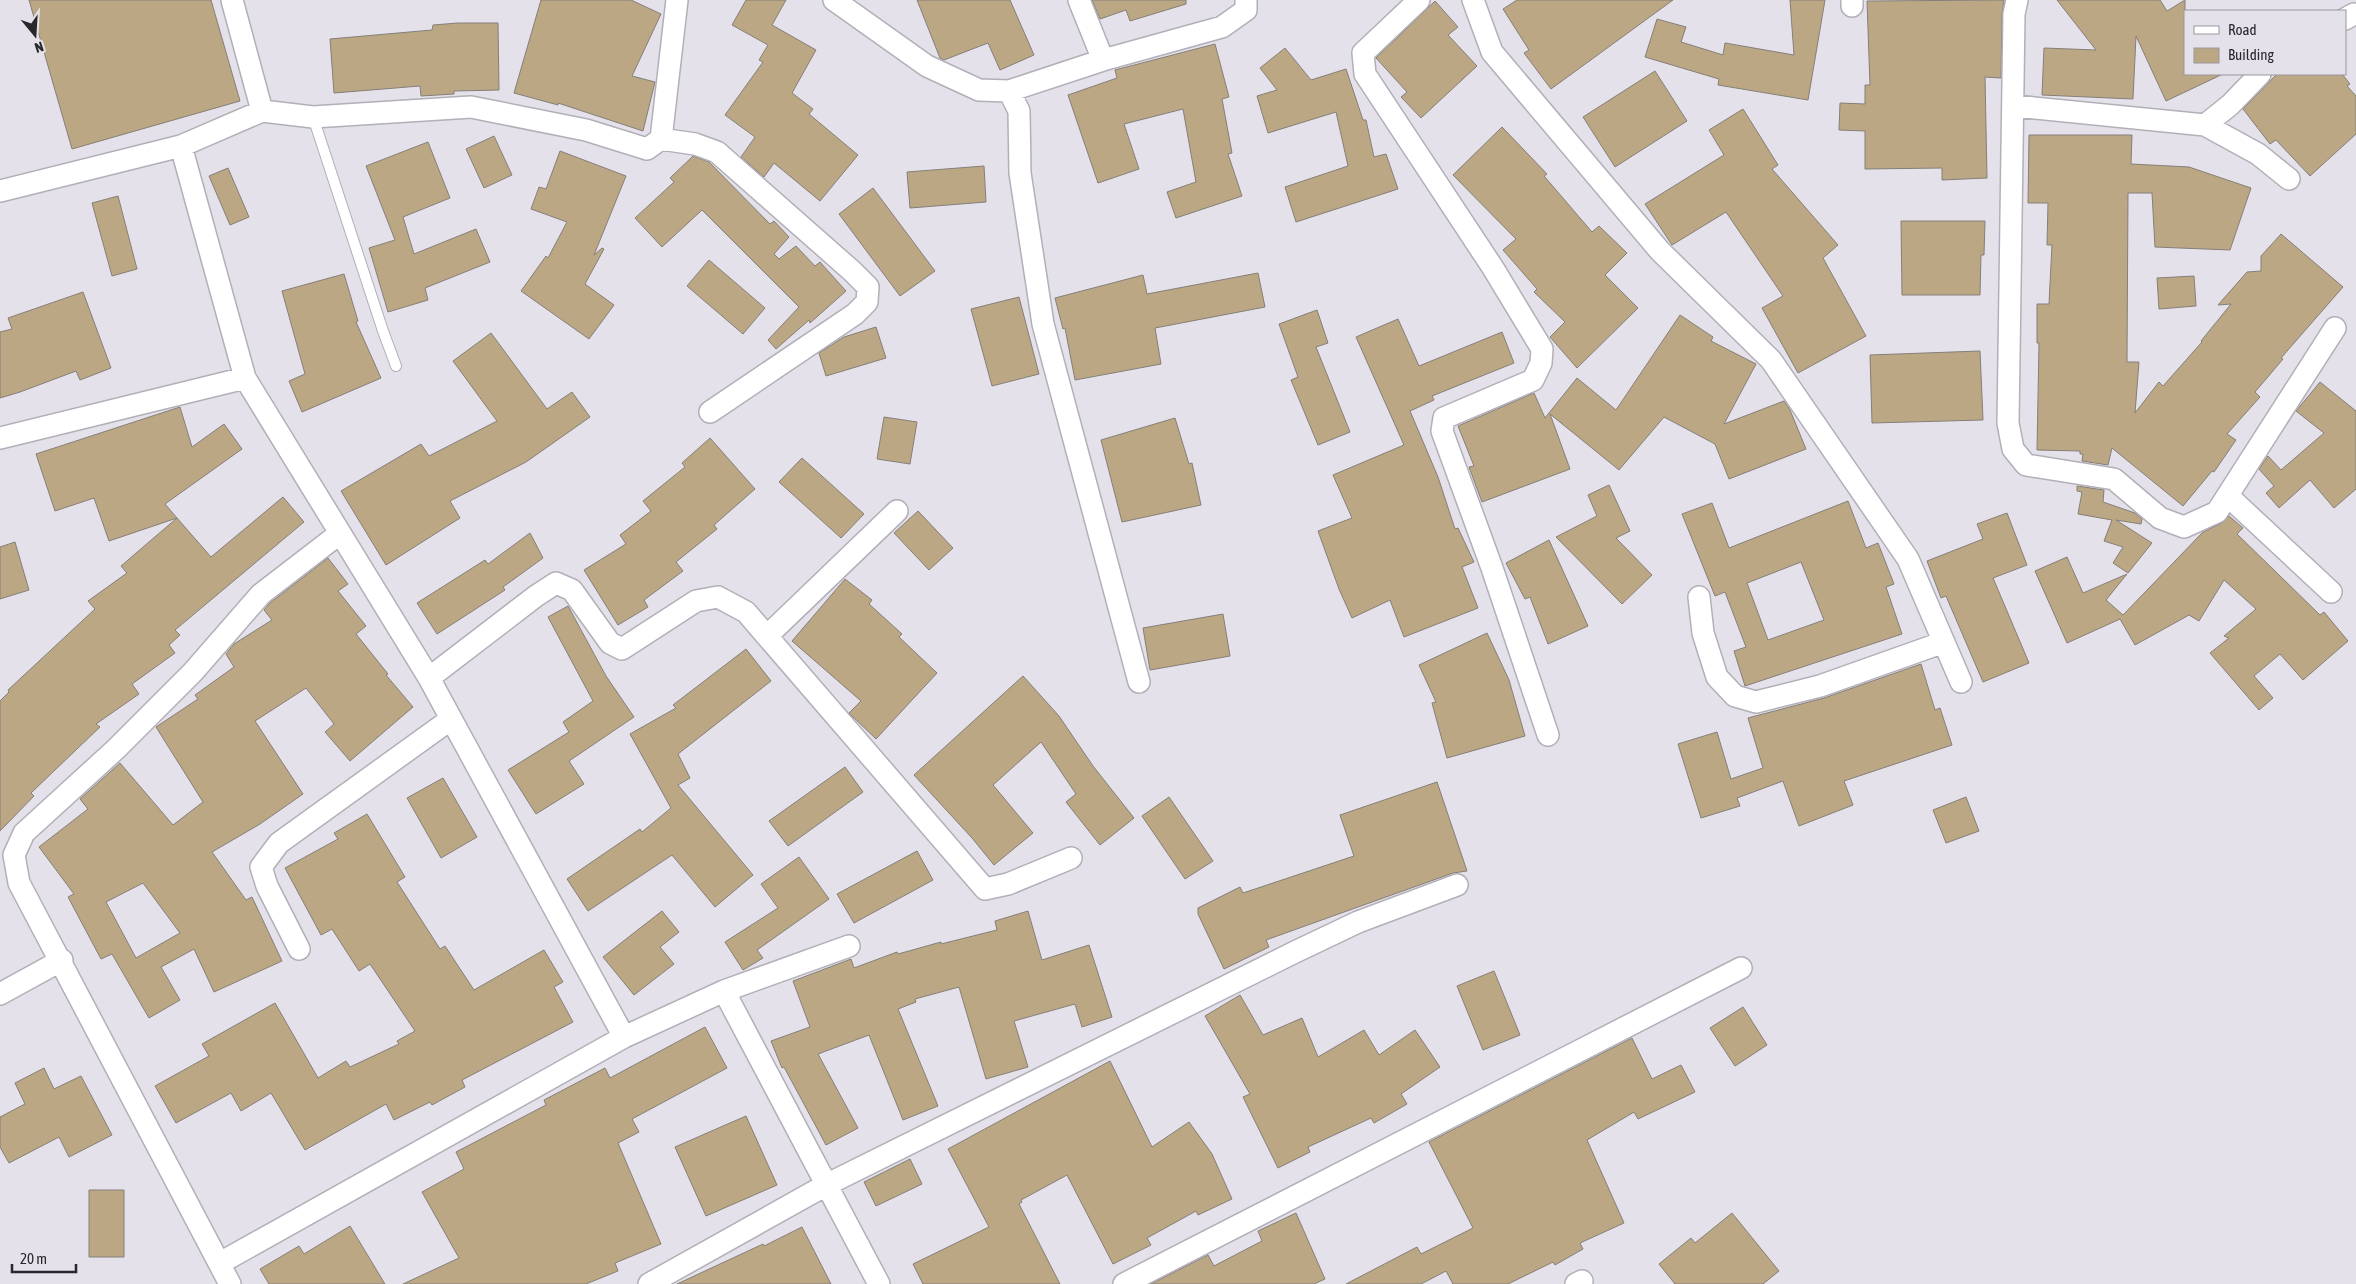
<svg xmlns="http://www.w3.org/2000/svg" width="2356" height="1284" font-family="'Asap Condensed',sans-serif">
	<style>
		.building { fill: #bca785; stroke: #847f78; fill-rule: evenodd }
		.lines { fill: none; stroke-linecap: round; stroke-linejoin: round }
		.lane-casing { stroke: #b2afb8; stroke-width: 12 }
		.street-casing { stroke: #b2afb8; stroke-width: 24 }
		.lane { stroke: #fff; stroke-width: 10 }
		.street { stroke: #fff; stroke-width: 21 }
	</style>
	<rect width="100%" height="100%" fill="#e4e1ea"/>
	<path class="building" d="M 29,0 L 211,0 L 240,101 L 72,149 Z
		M 541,0 L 631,0 L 661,14 L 632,76 L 655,82 L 643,131 L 558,103 L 558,105 L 514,93 Z
		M 746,0 L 786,0 L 772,25 L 816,50 L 792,93 L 813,109 L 809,114 L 858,155 L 820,201 L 774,163 L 764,177 L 741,157 L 755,137 L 725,115 L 763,62 L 759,60 L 768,45 L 732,25 Z
		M 917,0 L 1010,0 L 1034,55 L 1000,70 L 988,43 L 944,60 L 940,58 Z
		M 1092,0 L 1186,0 L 1186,4 L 1130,21 L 1126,10 L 1100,19 Z
		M 1517,0 L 1673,0 L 1551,89 L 1524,53 L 1529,50 L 1503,9 Z
		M 1790,0 L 1825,0 L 1808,100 L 1718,85 L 1719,79 L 1645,57 L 1657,19 L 1686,27 L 1681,42 L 1723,55 L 1725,43 L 1794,55 Z
		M 2004,0 L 2002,14 L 2001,78 L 1985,77 L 1987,178 L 1942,180 L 1942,168 L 1865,169 L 1865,131 L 1839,130 L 1840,103 L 1865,104 L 1865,85 L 1870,85 L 1867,1 Z
		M 2057,0 L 2160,0 L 2167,11 L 2185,0 L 2185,74 L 2223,74 L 2166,101 L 2136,36 L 2133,99 L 2042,95 L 2044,48 L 2096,50 Z
		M 1435,1 L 1458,27 L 1448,35 L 1477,66 L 1421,118 L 1401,97 L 1407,92 L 1376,58 Z
		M 458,23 L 498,23 L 499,90 L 454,91 L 454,94 L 421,96 L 420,86 L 334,93 L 330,39 L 432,30 L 433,25 Z
		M 1215,44 L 1229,97 L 1222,99 L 1232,153 L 1228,154 L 1242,196 L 1176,218 L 1167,192 L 1196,182 L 1183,109 L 1124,124 L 1139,169 L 1098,183 L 1068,95 L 1117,78 L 1115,70 Z
		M 1285,48 L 1311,80 L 1346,69 L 1363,120 L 1366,120 L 1374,157 L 1386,154 L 1398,189 L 1296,222 L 1285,187 L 1348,166 L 1336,112 L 1268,133 L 1257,96 L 1277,90 L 1260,68 Z
		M 1655,71 L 1687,121 L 1615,167 L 1583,117 Z
		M 2277,74 L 2342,74 L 2350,84 L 2347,86 L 2356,96 L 2356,134 L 2310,176 L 2276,140 L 2270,144 L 2243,109 Z
		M 1743,109 L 1778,165 L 1772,169 L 1838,245 L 1823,258 L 1866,336 L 1798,373 L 1762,308 L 1783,296 L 1726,212 L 1672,245 L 1645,204 L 1724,155 L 1709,130 Z
		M 1502,127 L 1547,174 L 1544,176 L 1592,232 L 1599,226 L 1627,253 L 1605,275 L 1638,308 L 1577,368 L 1550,337 L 1565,322 L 1534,292 L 1537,289 L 1503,250 L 1516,239 L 1453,175 Z
		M 2029,135 L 2132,135 L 2131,164 L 2189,167 L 2251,188 L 2230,250 L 2155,247 L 2152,193 L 2128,193 L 2127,362 L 2139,362 L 2135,413 L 2159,382 L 2163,386 L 2202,342 L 2201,341 L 2231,304 L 2218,305 L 2247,272 L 2261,271 L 2261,256 L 2281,234 L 2343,287 L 2281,358 L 2283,359 L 2255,392 L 2260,397 L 2227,434 L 2236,440 L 2214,472 L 2212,471 L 2183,506 L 2112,448 L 2108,465 L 2082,461 L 2083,454 L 2080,454 L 2080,451 L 2037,450 L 2039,343 L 2037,343 L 2037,304 L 2049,304 L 2052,245 L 2047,245 L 2048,203 L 2028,203 Z
		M 494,136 L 512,175 L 484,188 L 466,149 Z
		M 428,142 L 450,198 L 403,217 L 414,254 L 476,229 L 490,262 L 425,288 L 428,300 L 388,312 L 369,248 L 395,240 L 366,166 Z
		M 560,151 L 626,176 L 594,255 L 602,248 L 604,249 L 585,284 L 614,305 L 589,339 L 521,291 L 546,256 L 548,258 L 567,222 L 531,209 L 539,187 L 546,189 Z
		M 693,156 L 709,162 L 770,224 L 774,221 L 789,237 L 774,254 L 779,259 L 796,246 L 815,266 L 820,262 L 846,291 L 810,323 L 809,320 L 776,349 L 768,340 L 799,307 L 702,210 L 662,247 L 635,218 L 674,182 L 670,178 Z
		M 984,166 L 986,202 L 910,208 L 907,172 Z
		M 228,168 L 249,217 L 230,225 L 209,176 Z
		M 873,188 L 935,271 L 900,296 L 839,214 Z
		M 118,196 L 137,269 L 112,276 L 92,203 Z
		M 1901,221 L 1985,221 L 1984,255 L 1981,255 L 1980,295 L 1902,295 Z
		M 709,260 L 765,308 L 743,334 L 687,286 Z
		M 1258,273 L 1265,307 L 1155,328 L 1161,364 L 1075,380 L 1065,328 L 1063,329 L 1055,298 L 1143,275 L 1147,294 Z
		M 344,274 L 358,321 L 356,322 L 381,378 L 302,412 L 289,381 L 305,374 L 282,291 Z
		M 2194,276 L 2196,306 L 2159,309 L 2157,278 Z
		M 83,292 L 111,368 L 80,380 L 76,371 L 20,392 L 0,398 L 0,332 L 12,329 L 8,318 Z
		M 1019,297 L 1039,374 L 992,386 L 971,309 Z
		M 1317,310 L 1328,343 L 1316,347 L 1350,432 L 1318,445 L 1291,380 L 1298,377 L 1279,324 Z
		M 1680,315 L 1713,337 L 1711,341 L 1756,364 L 1724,424 L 1784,401 L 1790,410 L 1806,449 L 1729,479 L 1715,444 L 1664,417 L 1619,470 L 1550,414 L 1570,469 L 1482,502 L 1469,467 L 1474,466 L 1458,426 L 1534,393 L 1545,418 L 1577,378 L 1616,410 Z
		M 1398,319 L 1419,366 L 1502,332 L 1514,363 L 1432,396 L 1434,400 L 1410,411 L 1438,477 L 1455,529 L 1458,528 L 1474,562 L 1462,567 L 1478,608 L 1404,637 L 1390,600 L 1352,618 L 1339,589 L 1318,531 L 1352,518 L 1333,475 L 1404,445 L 1356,337 Z
		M 876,327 L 886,358 L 826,376 L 819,353 L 844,337 Z
		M 491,333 L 547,409 L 572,392 L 590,417 L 526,462 L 450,501 L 460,518 L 386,565 L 341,491 L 421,444 L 429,456 L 497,421 L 453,361 Z
		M 1980,351 L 1983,420 L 1872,423 L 1870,355 Z
		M 2320,382 L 2356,411 L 2356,489 L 2334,508 L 2310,480 L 2279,508 L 2266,493 L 2274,486 L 2259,469 L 2268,456 L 2281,470 L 2324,433 L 2296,411 Z
		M 180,407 L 192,447 L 224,424 L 242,449 L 165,504 L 177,518 L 109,541 L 94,498 L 55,511 L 36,454 Z
		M 884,417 L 917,422 L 910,464 L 877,459 Z
		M 1175,418 L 1189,464 L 1192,463 L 1201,505 L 1122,522 L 1101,440 Z
		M 710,438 L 755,489 L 714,525 L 717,529 L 676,562 L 683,571 L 644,600 L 648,607 L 618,625 L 584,570 L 626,544 L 620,535 L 651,511 L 643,501 L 685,467 L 682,463 Z
		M 802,458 L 864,514 L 841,538 L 779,482 Z
		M 1609,485 L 1630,531 L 1616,538 L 1652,575 L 1622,604 L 1556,537 L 1597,516 L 1588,495 Z
		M 2077,486 L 2104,490 L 2103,502 L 2135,513 L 2142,519 L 2141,524 L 2116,520 L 2152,543 L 2128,573 L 2113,563 L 2123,547 L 2104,541 L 2112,520 L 2078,514 L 2082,492 L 2077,491 Z
		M 283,497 L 304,522 L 175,630 L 180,635 L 169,645 L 175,653 L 132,684 L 139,694 L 96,724 L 100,727 L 31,793 L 34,796 L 0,831 L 0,701 L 9,692 L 8,690 L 95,609 L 88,601 L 127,573 L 121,566 L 177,518 L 211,557 Z
		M 1848,501 L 1866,548 L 1878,543 L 1894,584 L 1886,587 L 1902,634 L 1745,686 L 1734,651 L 1746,647 L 1725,592 L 1715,596 L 1682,514 L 1712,503 L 1729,548 ZM 1801,562 L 1824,620 L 1768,640 L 1747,583 Z
		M 918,511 L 953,548 L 929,570 L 894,533 Z
		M 2007,513 L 2027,565 L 1993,578 L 2029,663 L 1983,682 L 1946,596 L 1941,598 L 1927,561 L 1983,539 L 1977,524 Z
		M 2229,516 L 2243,528 L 2237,534 L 2320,615 L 2324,612 L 2348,641 L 2303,680 L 2280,654 L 2254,676 L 2273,698 L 2259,710 L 2210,653 L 2229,638 L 2224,636 L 2256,609 L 2224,580 L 2199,621 L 2189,615 L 2135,645 L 2120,619 L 2067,643 L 2035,571 L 2067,557 L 2083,593 L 2127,574 L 2106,600 L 2123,615 L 2203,532 L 2222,523 Z
		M 530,533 L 543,558 L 503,587 L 505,590 L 437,634 L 417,603 L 485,560 L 488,564 Z
		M 1549,540 L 1588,626 L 1548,644 L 1530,597 L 1525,599 L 1506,563 Z
		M 15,542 L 29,590 L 0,599 L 0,547 Z
		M 328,558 L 348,584 L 338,591 L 366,626 L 356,634 L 388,674 L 386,675 L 413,707 L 350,761 L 325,732 L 334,724 L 306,688 L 255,721 L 303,794 L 260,824 L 212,852 L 246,900 L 252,897 L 282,961 L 214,992 L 194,949 L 161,967 L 180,1000 L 149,1018 L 112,954 L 101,959 L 68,897 L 74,894 L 39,847 L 88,809 L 80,799 L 120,763 L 173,825 L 203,802 L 156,727 L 198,699 L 195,695 L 234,667 L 226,654 L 234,644 L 272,620 L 264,610 L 270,603 ZM 143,883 L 180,933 L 136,958 L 106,902 Z
		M 845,579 L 872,600 L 869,604 L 902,634 L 899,637 L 937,673 L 876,739 L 849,713 L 861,701 L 792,641 Z
		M 568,606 L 606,676 L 634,717 L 569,761 L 584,784 L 536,814 L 508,770 L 569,732 L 563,722 L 593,701 L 548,617 Z
		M 1223,614 L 1230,656 L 1150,670 L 1143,628 Z
		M 1487,633 L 1509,680 L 1525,736 L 1447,758 L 1432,703 L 1436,702 L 1419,665 Z
		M 746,649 L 771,681 L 678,754 L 690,778 L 678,785 L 753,875 L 715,907 L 672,855 L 588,911 L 567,879 L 640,829 L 642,832 L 671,808 L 630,734 L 676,708 L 673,705 Z
		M 1921,664 L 1935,710 L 1940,708 L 1952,745 L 1844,781 L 1853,805 L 1799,826 L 1783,781 L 1737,798 L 1740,806 L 1701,818 L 1678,744 L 1717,732 L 1731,779 L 1763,768 L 1748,718 L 1824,698 Z
		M 1023,676 L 1059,716 L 1093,766 L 1134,818 L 1100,845 L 1066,802 L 1076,794 L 1041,742 L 993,785 L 1033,833 L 994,865 L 972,838 L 914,775 Z
		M 845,767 L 863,792 L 788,846 L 769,821 Z
		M 443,778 L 477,837 L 441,858 L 407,798 Z
		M 1437,782 L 1467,871 L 1453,873 L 1266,940 L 1269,947 L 1224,969 L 1198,914 L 1198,908 L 1240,887 L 1243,893 L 1354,856 L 1340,815 Z
		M 1169,797 L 1213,861 L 1185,879 L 1142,816 Z
		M 1966,797 L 1979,831 L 1946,843 L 1933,810 Z
		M 367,814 L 405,877 L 397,882 L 440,949 L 445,946 L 474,990 L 544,950 L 563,982 L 554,987 L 573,1022 L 462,1080 L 465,1087 L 432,1105 L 430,1102 L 394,1120 L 386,1104 L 305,1150 L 271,1093 L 241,1111 L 231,1093 L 176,1123 L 155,1086 L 209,1056 L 202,1044 L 275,1003 L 318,1078 L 346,1061 L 350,1067 L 399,1044 L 397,1041 L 415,1031 L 370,964 L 359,971 L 332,929 L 321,935 L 285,868 L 338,839 L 334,833 Z
		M 917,851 L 933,880 L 854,923 L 837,894 Z
		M 799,857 L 829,899 L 757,950 L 763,958 L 743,970 L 725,942 L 778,908 L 761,884 Z
		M 662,911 L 679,932 L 660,947 L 674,964 L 634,995 L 603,957 Z
		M 1028,911 L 1042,960 L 1089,945 L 1112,1017 L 1082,1027 L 1075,1004 L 1014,1021 L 1028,1067 L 986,1079 L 959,987 L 915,999 L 916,1002 L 898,1009 L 938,1106 L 903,1120 L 869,1035 L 818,1054 L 858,1128 L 826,1145 L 784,1067 L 782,1068 L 771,1041 L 810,1027 L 793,981 L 851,959 L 854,968 L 897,952 L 898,954 L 941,942 L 941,944 L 997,930 L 995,921 Z
		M 1494,971 L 1520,1035 L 1483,1050 L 1457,986 Z
		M 1240,995 L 1263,1035 L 1302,1018 L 1318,1057 L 1364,1030 L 1379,1055 L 1415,1030 L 1440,1067 L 1401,1094 L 1407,1104 L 1374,1123 L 1371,1118 L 1308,1147 L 1310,1152 L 1278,1168 L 1243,1097 L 1250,1094 L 1205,1016 Z
		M 1743,1007 L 1767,1045 L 1735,1066 L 1710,1028 Z
		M 705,1027 L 727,1068 L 632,1119 L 639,1132 L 618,1143 L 661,1244 L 615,1263 L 618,1271 L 586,1284 L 403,1284 L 459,1258 L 422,1192 L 464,1169 L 456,1152 L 546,1105 L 544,1100 L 605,1068 L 610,1078 Z
		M 1632,1038 L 1652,1079 L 1681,1065 L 1695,1092 L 1638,1119 L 1634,1112 L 1587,1140 L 1624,1223 L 1580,1243 L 1583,1249 L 1555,1265 L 1553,1262 L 1508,1284 L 1453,1284 L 1446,1271 L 1421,1284 L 1346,1284 L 1417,1247 L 1421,1254 L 1473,1228 L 1429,1142 Z
		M 1110,1061 L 1152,1147 L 1189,1122 L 1212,1154 L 1232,1199 L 1198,1215 L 1196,1211 L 1147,1238 L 1151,1245 L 1113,1264 L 1067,1175 L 1021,1200 L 1022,1202 L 1019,1204 L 1060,1284 L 923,1284 L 913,1264 L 989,1227 L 948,1149 Z
		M 44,1068 L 54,1089 L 81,1076 L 112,1135 L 69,1157 L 59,1137 L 9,1163 L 0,1147 L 0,1117 L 25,1104 L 15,1083 Z
		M 746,1116 L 777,1185 L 706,1216 L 675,1147 Z
		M 910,1159 L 922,1184 L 876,1206 L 864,1182 Z
		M 89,1190 L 124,1190 L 124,1257 L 89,1257 Z
		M 1296,1213 L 1325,1279 L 1314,1284 L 1151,1284 L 1208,1255 L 1214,1266 L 1262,1241 L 1258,1231 Z
		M 1732,1213 L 1779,1271 L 1763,1284 L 1675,1284 L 1659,1264 L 1691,1238 L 1695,1243 Z
		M 350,1226 L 385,1284 L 269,1284 L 260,1269 L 299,1246 L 304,1254 Z
		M 802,1227 L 831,1284 L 677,1284 L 763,1244 L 764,1246 Z"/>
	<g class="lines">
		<defs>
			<path id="lane" d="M 313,117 L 383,331 L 396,366"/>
			<path id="street" d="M 232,0 L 262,111
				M 834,0 L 927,66 L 979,90 L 1009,91 L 1019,111 L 1020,173 L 1043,324 L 1139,682
				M 1079,0 L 1103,60
				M 1419,0 L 1363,53 L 1365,74 L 1493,268 L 1542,349 L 1541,363 L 1533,380 L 1444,418 L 1442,431 L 1492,568 L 1548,735
				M 1473,0 L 1492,52 L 1660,251 L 1771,360 L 1908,559 L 1961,682
				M 1852,0 L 1852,6
				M 2017,0 L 2014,14 L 2008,423 L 2013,449 L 2026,465 L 2114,479 L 2160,518 L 2184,527 L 2217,512 L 2335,328
				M 2345,19 L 2354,14
				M 1009,91 L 1103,60 L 1222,27 L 1246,10 L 1246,0
				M 2015,106 L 2205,125 L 2230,105 L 2260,74
				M 2205,125 L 2258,154 L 2289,179
				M 661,139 L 677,0
				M 181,146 L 245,378 L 429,678 L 624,1037
				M 0,191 L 181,146 L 262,111 L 313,117 L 471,107 L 586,130 L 647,149 L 661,139 L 695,144 L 717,152 L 852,271 L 868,287 L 867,302 L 855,314 L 710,412
				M 0,438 L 245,378
				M 2228,496 L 2331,592
				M 1699,597 L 1703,633 L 1717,677 L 1735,696 L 1756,702 L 1820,686 L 1944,642
				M 767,636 L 897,511
				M 429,678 L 536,596 L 556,583 L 572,590 L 610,643 L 622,649 L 696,601 L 718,597 L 746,612 L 985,889 L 1008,884 L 1071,858
				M 299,949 L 267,886 L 261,867 L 279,843 L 451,719
				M 724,991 L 879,1284
				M 0,994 L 62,960
				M 220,1263 L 624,1037 L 724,991 L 849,946
				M 230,1284 L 19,883 L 14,855 L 24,833 L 116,749 L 193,672 L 261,594 L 339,534
				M 649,1284 L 826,1185 L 1295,952 L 1358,922 L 1457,885
				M 1124,1284 L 1741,968
				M 1576,1284 L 1582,1281"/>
		</defs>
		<use href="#lane" class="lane-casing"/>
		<use href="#street" class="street-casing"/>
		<use href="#lane" class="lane"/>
		<use href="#street" class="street"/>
	</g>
	<rect x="2184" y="10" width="162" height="65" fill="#e4e1ea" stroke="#99979d"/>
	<rect x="2194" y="26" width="25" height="8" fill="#ffffff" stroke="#99979d"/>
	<text x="2228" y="35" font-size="15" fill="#28272a">Road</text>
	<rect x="2194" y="48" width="25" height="15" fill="#bca785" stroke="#99979d"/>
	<text x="2228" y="60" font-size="15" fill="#28272a">Building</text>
	<g transform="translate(35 35) rotate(162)" stroke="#e4e1ea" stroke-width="4" paint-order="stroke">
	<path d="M0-4L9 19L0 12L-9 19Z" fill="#28272a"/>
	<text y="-8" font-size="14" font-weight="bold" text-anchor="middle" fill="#28272a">N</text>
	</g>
	<path d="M12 1264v8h64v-8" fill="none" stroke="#28272a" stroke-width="2.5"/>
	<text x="20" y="1264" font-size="15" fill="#28272a" stroke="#e4e1ea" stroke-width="4" paint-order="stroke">20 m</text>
</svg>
